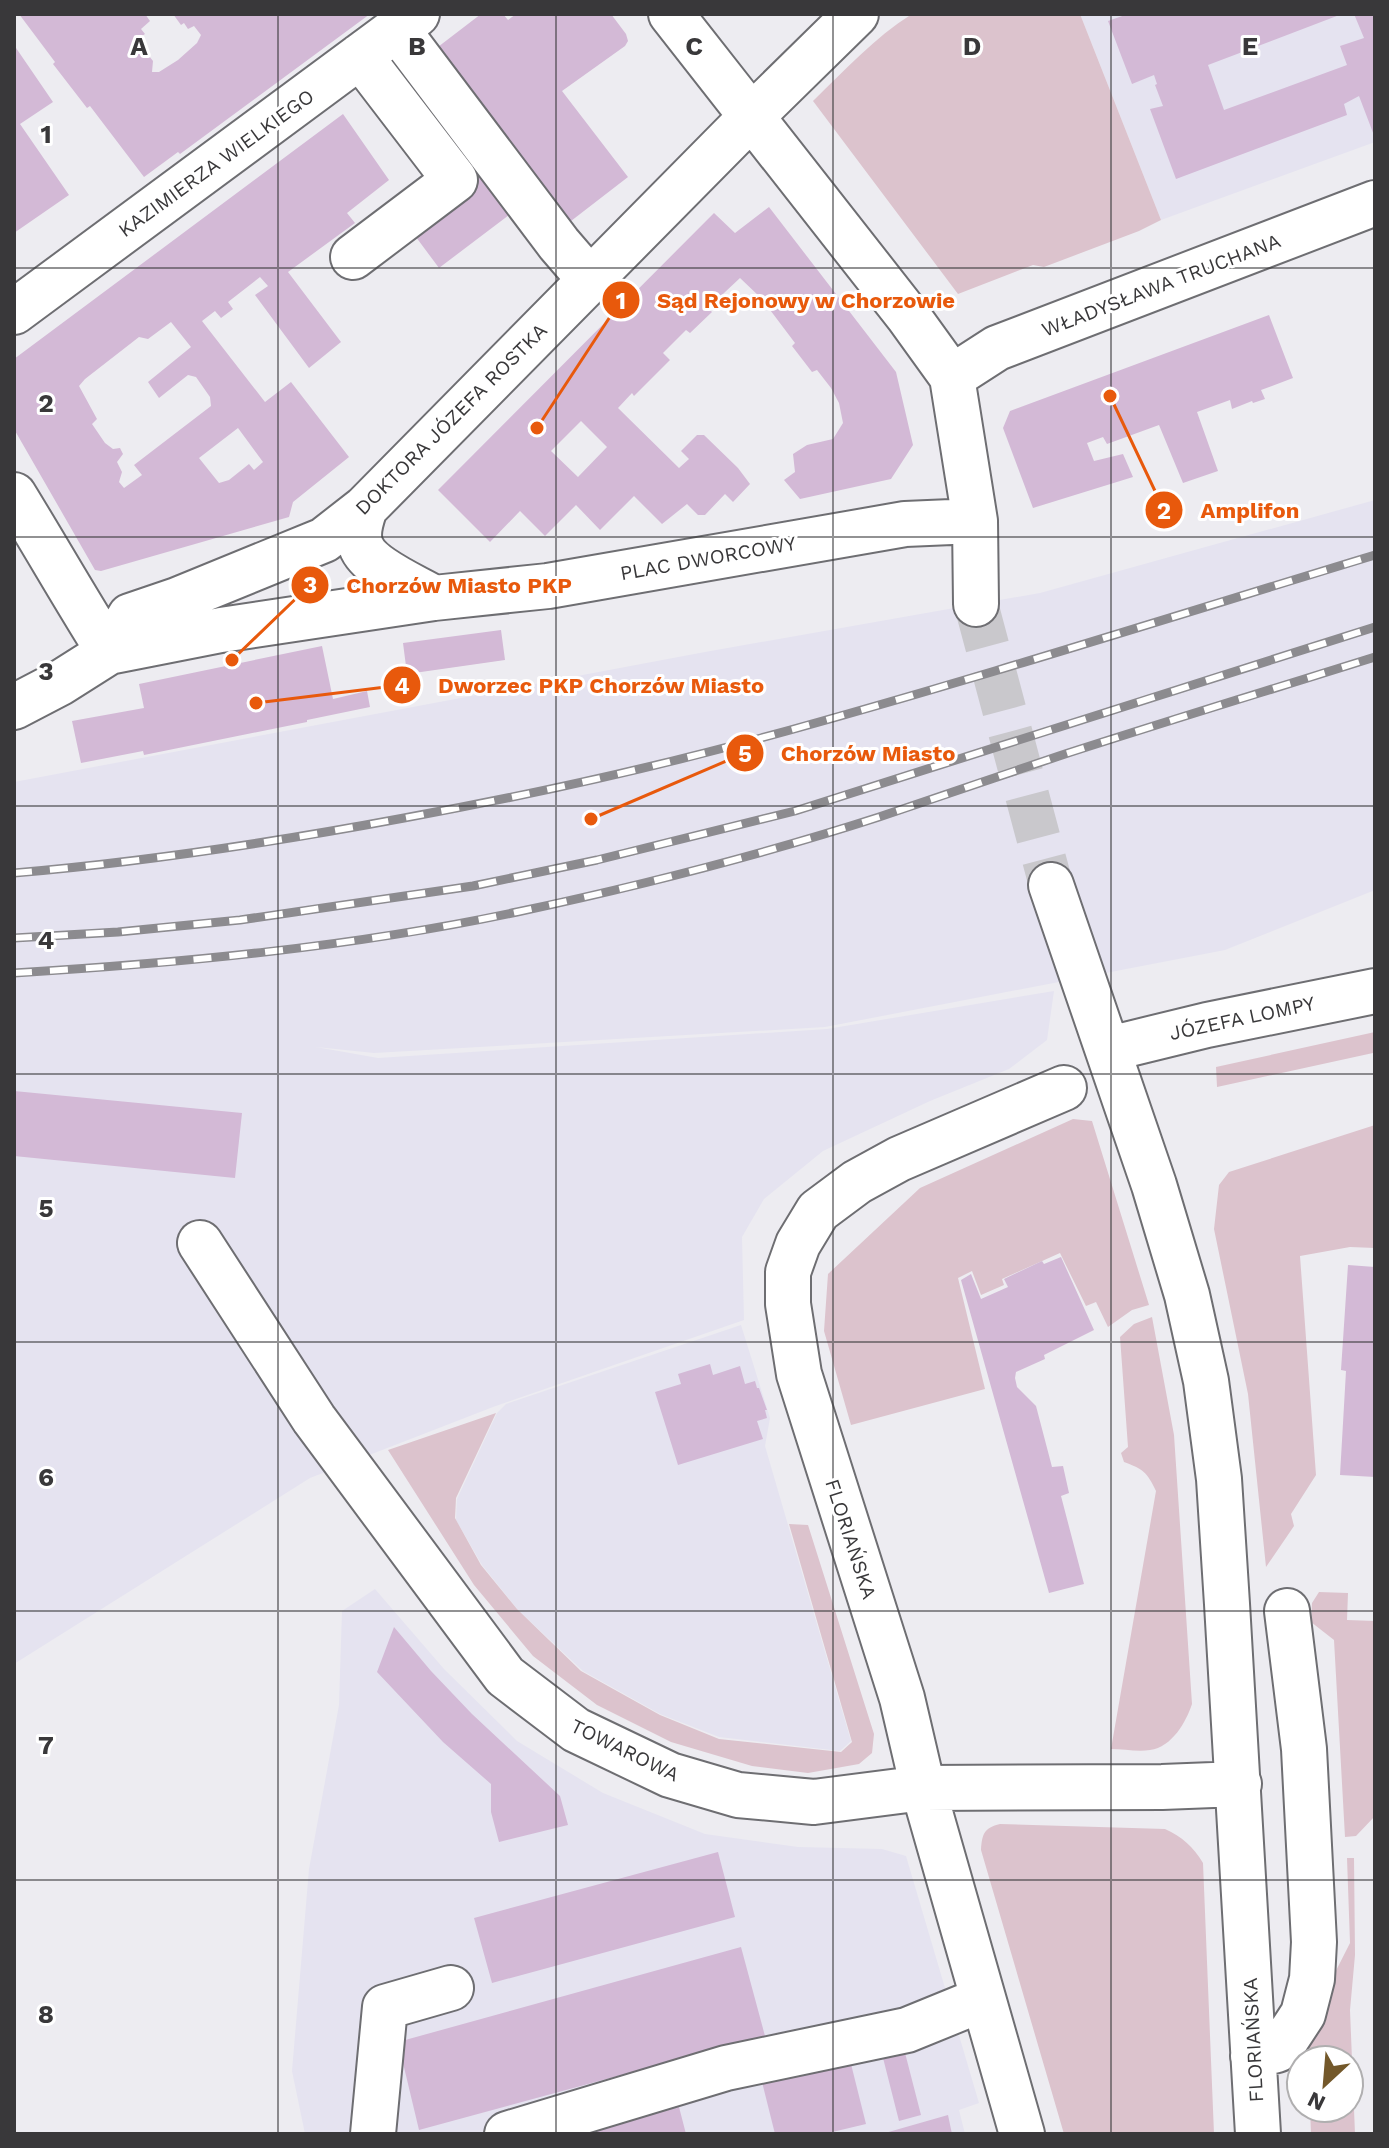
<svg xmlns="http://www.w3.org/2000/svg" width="1389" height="2148" font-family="'Work Sans',sans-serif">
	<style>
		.built { fill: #e5e3f0 }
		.green { fill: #dcc3cd }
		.building { fill: #d3b9d6; fill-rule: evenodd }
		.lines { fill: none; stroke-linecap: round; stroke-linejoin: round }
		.minor-tunnel { stroke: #c9c8cc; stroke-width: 44; stroke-dasharray: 44 22; stroke-linecap: butt }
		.minor-casing { stroke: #6e6e72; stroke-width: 48 }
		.minor { stroke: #fff; stroke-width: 44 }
		.rail-casing { stroke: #8c8b8f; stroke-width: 9 }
		.rail { stroke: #fff; stroke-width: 6; stroke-dasharray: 18; stroke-linecap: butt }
		.grid { fill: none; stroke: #39383a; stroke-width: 2; stroke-opacity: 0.55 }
		.labels { text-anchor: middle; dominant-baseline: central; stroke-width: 6; stroke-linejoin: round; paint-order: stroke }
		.street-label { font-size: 20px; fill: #39383a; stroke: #fff }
		.grid-label { font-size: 26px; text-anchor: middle; font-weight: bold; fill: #39383a; stroke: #fff; stroke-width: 6; stroke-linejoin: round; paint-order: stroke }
		.leader { fill: none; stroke: #e8590c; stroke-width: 3 }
		.callout-dot { fill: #e8590c; stroke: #fff; stroke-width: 3 }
		.mark-label { font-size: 24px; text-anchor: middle; font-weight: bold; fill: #fff }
		.callout-label { font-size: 22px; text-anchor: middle; font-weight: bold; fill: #e8590c; stroke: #fff; stroke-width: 6; stroke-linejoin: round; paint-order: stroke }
	</style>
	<rect width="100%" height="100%" fill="#edecf1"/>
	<path class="built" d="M 1080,14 L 1375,14 L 1375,142 L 1161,220 Z
		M 1375,500 L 1375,890 L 1225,950 L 825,1027 L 374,1053 L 316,1047 L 378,1058 L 827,1029 L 1054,991 L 1047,1040 L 1009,1069 L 930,1101 L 823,1151 L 764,1199 L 742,1237 L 744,1320 L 493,1407 L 310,1478 L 14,1664 L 14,782 L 705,652 L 1040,593 Z
		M 741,1325 L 770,1418 L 765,1446 L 851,1741 L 840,1751 L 719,1737 L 660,1714 L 583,1671 L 518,1610 L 482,1565 L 456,1520 L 457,1499 L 497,1413 L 506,1404 Z
		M 375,1589 L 444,1669 L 517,1741 L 603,1793 L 705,1834 L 798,1847 L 882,1849 L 906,1856 L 979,2103 L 959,2110 L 965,2134 L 305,2134 L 292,2071 L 309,1869 L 339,1705 L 342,1611 Z"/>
	<path class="green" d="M 912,14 L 1080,14 L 1161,220 L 1139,231 L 1044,267 L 1033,265 L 958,294 L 813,101 C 845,70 874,38 912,14 Z
		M 1375,1032 L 1375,1061 L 1373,1053 L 1217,1087 L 1216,1067 Z
		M 1073,1119 L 1092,1121 L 1149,1305 L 1132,1310 L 1108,1327 L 1096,1302 L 1086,1306 L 1060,1253 L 1002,1279 L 1004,1285 L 981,1295 L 972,1271 L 958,1278 L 985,1389 L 851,1425 L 824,1331 L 828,1274 L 920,1188 Z
		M 1375,1125 L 1375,1248 L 1350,1247 L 1300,1256 L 1316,1475 L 1291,1514 L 1294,1526 L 1266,1567 L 1248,1394 L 1214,1229 L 1219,1185 L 1229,1172 Z
		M 1152,1317 L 1174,1435 L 1192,1704 C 1186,1722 1172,1747 1150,1750 C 1138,1752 1123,1749 1111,1749 L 1156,1491 C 1147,1472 1143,1469 1124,1462 L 1121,1453 L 1128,1447 L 1120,1337 L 1134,1324 Z
		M 496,1413 L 456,1498 L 455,1518 L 481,1565 L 517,1609 L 581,1671 L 660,1715 L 719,1739 L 841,1752 L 852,1742 L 789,1524 L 808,1525 L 874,1734 L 872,1753 L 859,1764 L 808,1773 L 752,1766 L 671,1742 L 597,1705 L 533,1656 L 474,1585 L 388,1450 Z
		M 1319,1592 L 1348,1593 L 1347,1620 L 1375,1621 L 1375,1816 L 1356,1836 L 1345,1837 L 1334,1640 L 1311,1622 L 1312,1603 Z
		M 1000,1824 L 1165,1829 C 1182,1837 1193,1846 1203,1863 L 1214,2134 L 1064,2134 L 981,1850 C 982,1834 984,1828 1000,1824 Z
		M 1347,1858 L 1354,1858 L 1355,1955 L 1350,2010 L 1355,2134 L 1311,2134 L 1310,2108 L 1349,2108 L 1349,2060 L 1308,2060 L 1307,2028 L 1350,1943 Z"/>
	<path class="building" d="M 19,14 L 145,14 L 150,21 L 141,29 L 145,34 L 136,40 L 153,61 L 152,72 L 159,72 L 178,60 L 197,43 L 201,35 L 194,26 L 188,29 L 184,23 L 181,25 L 173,14 L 370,14 L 180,154 L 178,152 L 144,177 L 90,106 L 87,108 L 53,64 L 55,62 Z
		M 481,14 L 503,14 L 508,20 L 516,14 L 611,14 L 626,34 L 628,41 L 625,46 L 562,91 L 628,177 L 571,221 L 548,192 L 543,196 L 542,193 L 546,189 L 454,77 L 458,74 L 445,55 L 440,59 L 434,50 Z
		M 1128,14 L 1342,14 L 1208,65 L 1224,110 L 1347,65 L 1340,46 L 1364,38 L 1354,14 L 1375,14 L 1375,138 L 1359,96 L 1344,104 L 1347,115 L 1176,179 L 1150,109 L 1163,106 L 1155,85 L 1157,84 L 1154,75 L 1132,84 L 1108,21 Z
		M 14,45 L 53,102 L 20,124 L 69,195 L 14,233 Z
		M 343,114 L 389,180 L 347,213 L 355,223 L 288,272 L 341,342 L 309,368 L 255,295 L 268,286 L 260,277 L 228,302 L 233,309 L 221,318 L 215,311 L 202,321 L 265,402 L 291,382 L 349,457 L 293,502 L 289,517 L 101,571 L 95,570 L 14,429 L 14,359 ZM 171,322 L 191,347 L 148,382 L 159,398 L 188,375 L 196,377 L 210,397 L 211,406 L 134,465 L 142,475 L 124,488 L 119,482 L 122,472 L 117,462 L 123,454 L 120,448 L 113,449 L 105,443 L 92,424 L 97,419 L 79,386 L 85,379 L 139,337 L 148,339 ZM 238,428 L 263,462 L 254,470 L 249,464 L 229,480 L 219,483 L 199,458 Z
		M 480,177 L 509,215 L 439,268 L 410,229 Z
		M 769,207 L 896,372 L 913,445 L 891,479 L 800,499 L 784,480 L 795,472 L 793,454 L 807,445 L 833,439 L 843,423 L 839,403 L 831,388 L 817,370 L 812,372 L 792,346 L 795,343 L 761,298 L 740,278 L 708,308 L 712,312 L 690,333 L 686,330 L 663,353 L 670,360 L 634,396 L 632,393 L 618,408 L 679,468 L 689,459 L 681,451 L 697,435 L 704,435 L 738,468 L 750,484 L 733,502 L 725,494 L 705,515 L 698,515 L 687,504 L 662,524 L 634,496 L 600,530 L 576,505 L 545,536 L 520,511 L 490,542 L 438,490 L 714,213 L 735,233 ZM 581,421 L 607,447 L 578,477 L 551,451 Z
		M 1269,315 L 1293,378 L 1261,390 L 1265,399 L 1253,403 L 1252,401 L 1232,409 L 1230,400 L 1197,412 L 1218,471 L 1183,483 L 1159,425 L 1107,444 L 1103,437 L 1087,443 L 1094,461 L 1123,454 L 1133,477 L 1033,508 L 1003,428 L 1010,411 Z
		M 501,630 L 505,660 L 407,674 L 403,643 Z
		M 322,646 L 333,699 L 367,691 L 370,707 L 307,720 L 307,722 L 144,755 L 143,751 L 81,763 L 72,721 L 144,708 L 139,684 Z
		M 14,1091 L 242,1113 L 235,1178 L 14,1156 Z
		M 1061,1257 L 1094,1330 L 1044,1355 L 1045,1359 L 1016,1372 L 1015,1378 L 1017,1387 L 1036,1406 L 1052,1467 L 1063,1466 L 1069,1493 L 1061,1496 L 1084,1584 L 1049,1593 L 961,1280 L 971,1274 L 981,1299 L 1008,1287 L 1004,1279 L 1042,1261 L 1044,1264 Z
		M 1348,1265 L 1375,1267 L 1375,1477 L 1340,1475 L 1346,1371 L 1341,1370 Z
		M 710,1364 L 713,1375 L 740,1366 L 745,1384 L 755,1381 L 757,1388 L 759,1388 L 767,1410 L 765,1410 L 767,1418 L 757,1421 L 763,1439 L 678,1465 L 655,1392 L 681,1384 L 678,1374 Z
		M 394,1627 L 431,1671 L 472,1714 L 560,1796 L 568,1825 L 499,1842 L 491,1812 L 491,1784 L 443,1742 L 377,1672 Z
		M 718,1852 L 735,1917 L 492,1983 L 474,1918 Z
		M 741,1947 L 765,2036 L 419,2130 L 398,2042 Z
		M 903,2045 L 921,2115 L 899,2121 L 881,2050 Z
		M 848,2052 L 866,2124 L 824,2134 L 775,2134 L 760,2074 Z
		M 679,2107 L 686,2134 L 586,2134 L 586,2133 Z
		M 948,2115 L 952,2134 L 885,2134 L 885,2133 Z"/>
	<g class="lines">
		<path class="minor-tunnel" d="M 976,604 L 1051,885"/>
		<defs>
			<path id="minor" d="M 671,14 L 908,316 L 952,377 L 975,521 L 976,604
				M 397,29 L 559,244 L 590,280
				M 353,257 L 455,180 L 360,56
				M 14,312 L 417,14
				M 952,377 L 997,348 L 1375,203
				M 14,495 C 46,547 76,600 109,652
				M 365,508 C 361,520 356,533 361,546 C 369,568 414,586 434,598
				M 109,652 L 130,616 L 177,600 L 324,540 L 365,508 L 751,117 L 856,14
				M 14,707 L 60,683 L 109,652 L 221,630 L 434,598 L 548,586 L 905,524 L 975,521
				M 1051,885 L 1154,1185 L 1187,1295 L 1206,1381 L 1219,1479 L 1227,1604 L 1258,2134
				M 1109,1049 L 1207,1025 L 1375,991
				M 200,1243 L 314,1419 L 505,1676 L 576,1730 L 670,1775 L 738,1795 L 814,1802 L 923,1788 L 1162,1787 L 1239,1784
				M 1253,2056 L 1277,2050 L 1284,2043 L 1303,2014 L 1312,1979 L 1314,1942 L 1304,1749 L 1287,1611
				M 373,2134 L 385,2007 L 451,1988
				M 507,2134 L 726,2068 L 907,2030 L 983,1999
				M 1022,2134 L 923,1788 L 902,1698 L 799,1374 L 788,1304 L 788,1272 L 798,1244 L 818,1211 L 857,1182 L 899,1159 L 1064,1088"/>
		</defs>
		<use href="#minor" class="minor-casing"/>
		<use href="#minor" class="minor"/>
		<defs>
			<path id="rail" d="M 14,873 C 145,862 275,842 404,818 C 524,796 644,770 761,738 C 967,682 1171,617 1375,555
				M 14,938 L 118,932 L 240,920 L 473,886 L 597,860 L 795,811 L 1375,627
				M 14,973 C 182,963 352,947 517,912 C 639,886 761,855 879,817 C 939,797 999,776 1059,756 C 1164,722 1270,690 1375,657"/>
		</defs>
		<use href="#rail" class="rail-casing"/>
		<use href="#rail" class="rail"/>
	</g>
	<path class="grid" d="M 278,14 L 278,2134M 556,14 L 556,2134M 833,14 L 833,2134M 1111,14 L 1111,2134M 14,268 L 1375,268M 14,537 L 1375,537M 14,806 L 1375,806M 14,1074 L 1375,1074M 14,1342 L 1375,1342M 14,1611 L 1375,1611M 14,1880 L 1375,1880"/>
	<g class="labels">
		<g class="street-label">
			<text transform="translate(216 163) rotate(-36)">KAZIMIERZA WIELKIEGO</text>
			<text transform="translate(1161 285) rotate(-21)">WŁADYSŁAWA TRUCHANA</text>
			<text transform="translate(451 419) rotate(-45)">DOKTORA JÓZEFA ROSTKA</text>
			<text transform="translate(708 558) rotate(-10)">PLAC DWORCOWY</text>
			<text transform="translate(1242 1018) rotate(-12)">JÓZEFA LOMPY</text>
			<text transform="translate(851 1539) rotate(72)">FLORIAŃSKA</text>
			<text transform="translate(625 1750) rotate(26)">TOWAROWA</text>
			<text transform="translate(1253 2040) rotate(-93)">FLORIAŃSKA</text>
		</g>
	</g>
	<g class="grid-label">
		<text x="139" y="55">A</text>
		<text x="417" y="55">B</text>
		<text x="694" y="55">C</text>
		<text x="972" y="55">D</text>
		<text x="1250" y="55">E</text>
		<text x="46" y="143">1</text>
		<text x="46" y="412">2</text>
		<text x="46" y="680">3</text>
		<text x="46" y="949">4</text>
		<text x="46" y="1217">5</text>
		<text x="46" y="1486">6</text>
		<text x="46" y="1754">7</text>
		<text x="46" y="2023">8</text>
	</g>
	<path class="leader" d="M537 428L621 300M1110 396L1164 510M232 660L310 585M256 703L402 685M591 819L745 753"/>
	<g class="callout-dot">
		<circle cx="537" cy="428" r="8"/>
		<circle cx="1110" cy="396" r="8"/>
		<circle cx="232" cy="660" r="8"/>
		<circle cx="256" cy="703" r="8"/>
		<circle cx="591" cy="819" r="8"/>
		<circle cx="621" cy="300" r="20"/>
		<circle cx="1164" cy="510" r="20"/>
		<circle cx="310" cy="585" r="20"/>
		<circle cx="402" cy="685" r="20"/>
		<circle cx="745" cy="753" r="20"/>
	</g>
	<g class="mark-label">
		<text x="621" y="309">1</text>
		<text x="1164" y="519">2</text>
		<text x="310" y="593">3</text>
		<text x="402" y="694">4</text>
		<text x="745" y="762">5</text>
	</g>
	<g class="callout-label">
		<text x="806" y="308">Sąd Rejonowy w Chorzowie</text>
		<text x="1250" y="518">Amplifon</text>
		<text x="459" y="593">Chorzów Miasto PKP</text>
		<text x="601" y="693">Dworzec PKP Chorzów Miasto</text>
		<text x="868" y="761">Chorzów Miasto</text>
	</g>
	<rect width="1389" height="2148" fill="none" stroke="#39383a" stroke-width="32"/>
	<g transform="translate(1325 2084) rotate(206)"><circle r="38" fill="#ffffff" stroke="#b0afb0" stroke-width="2"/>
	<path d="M0-6L14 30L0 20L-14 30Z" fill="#73582a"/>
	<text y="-12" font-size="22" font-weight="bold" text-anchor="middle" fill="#39383a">N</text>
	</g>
</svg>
